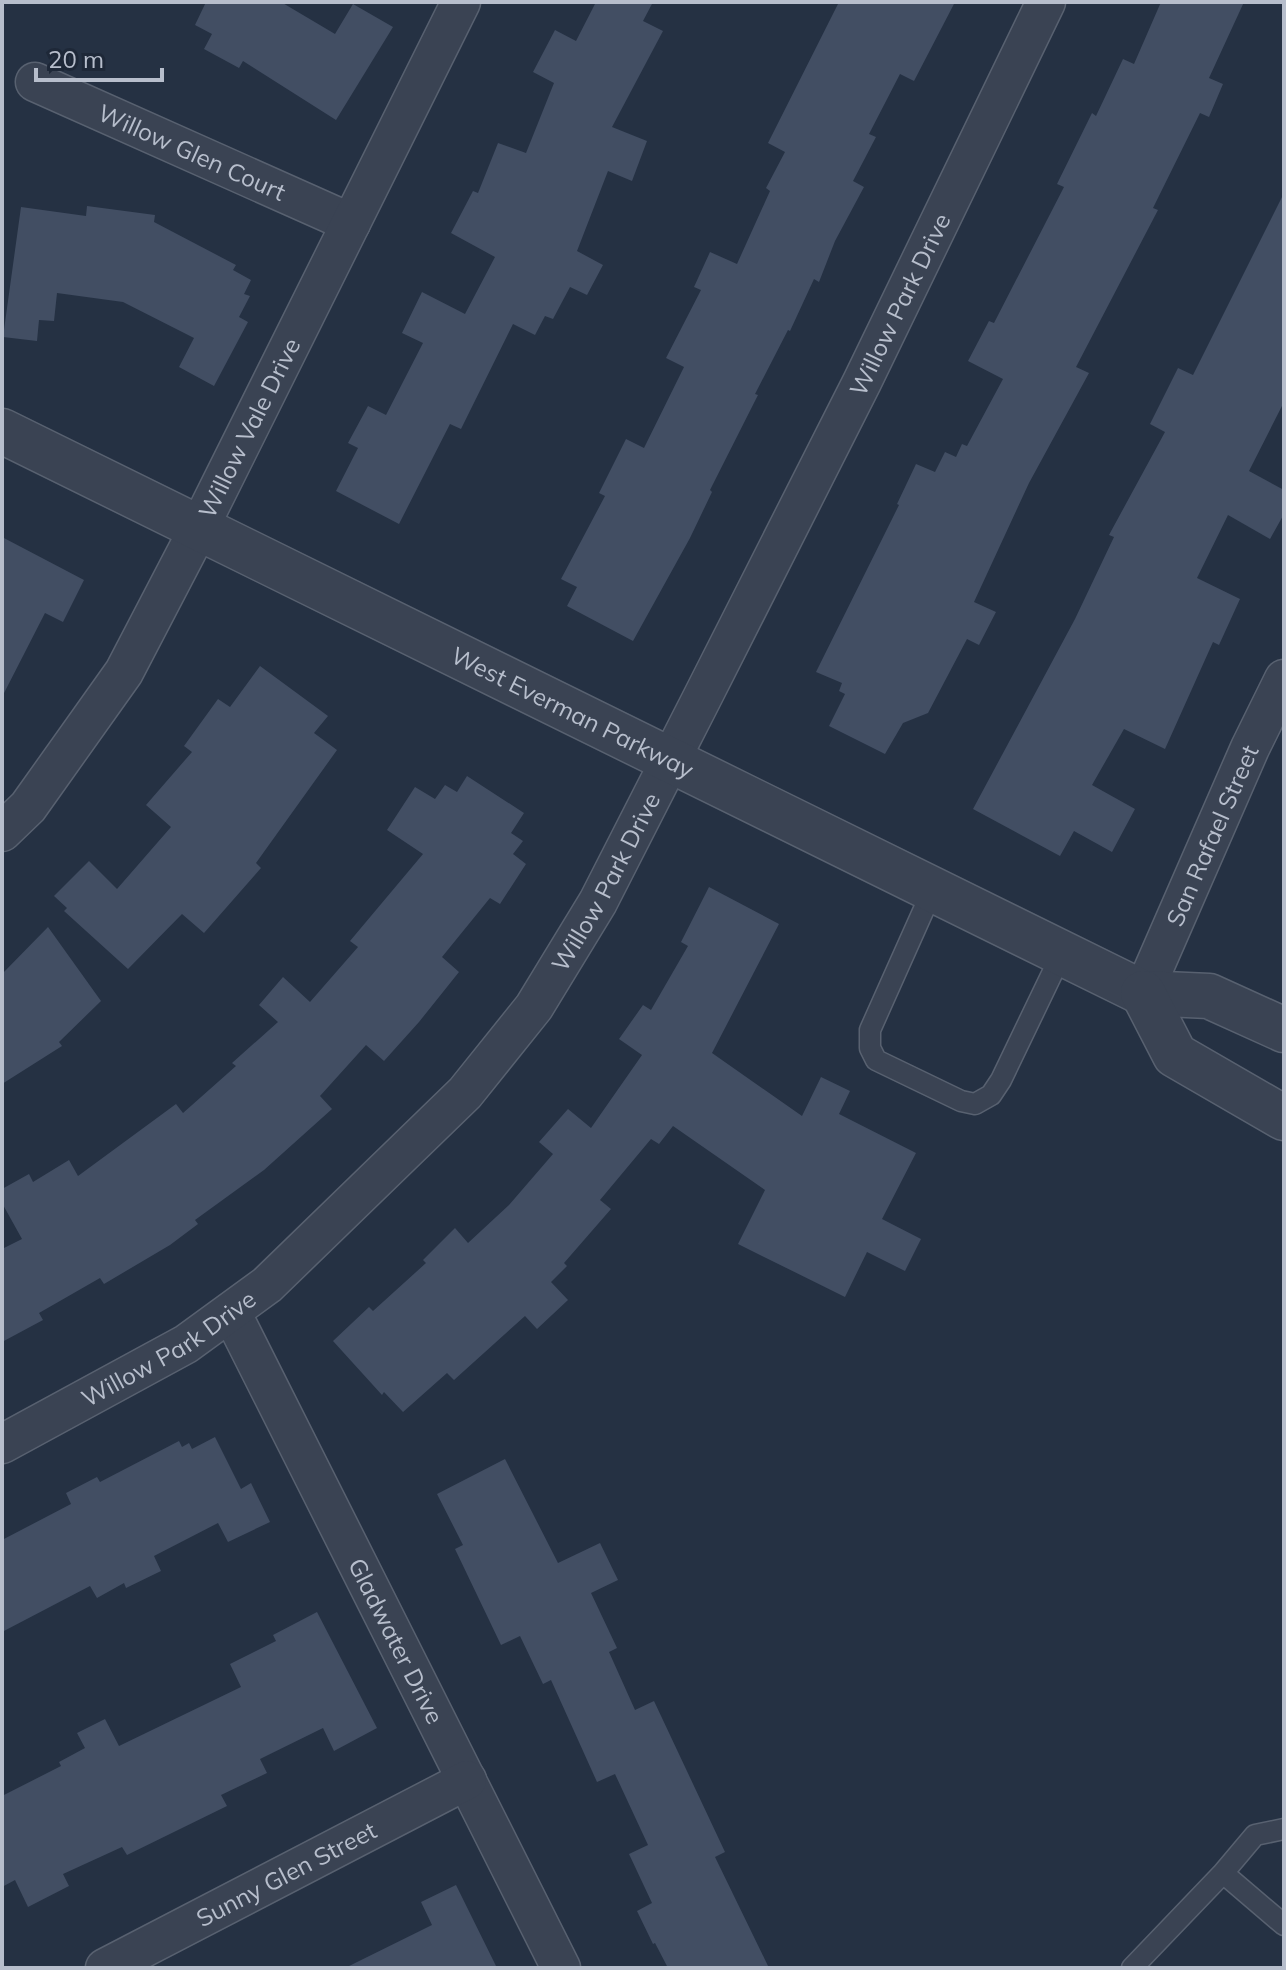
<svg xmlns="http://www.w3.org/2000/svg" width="1286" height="1970" font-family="Mulish,sans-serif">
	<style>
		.building { fill: #424e63 }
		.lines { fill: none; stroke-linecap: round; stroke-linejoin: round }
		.service-casing { stroke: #586170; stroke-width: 23 }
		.minor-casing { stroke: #586170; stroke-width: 41 }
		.tertiary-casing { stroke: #586170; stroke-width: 47 }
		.service { stroke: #3a4353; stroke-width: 20 }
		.minor { stroke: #3a4353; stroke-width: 38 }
		.tertiary { stroke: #3a4353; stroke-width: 44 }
		.labels { text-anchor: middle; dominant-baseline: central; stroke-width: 6; stroke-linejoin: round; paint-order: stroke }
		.street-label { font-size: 24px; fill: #b7becc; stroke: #1e2838 }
	</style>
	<rect width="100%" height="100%" fill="#253143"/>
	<path class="building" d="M 206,2 L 281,2 L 335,34 L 353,4 L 393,27 L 336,120 L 243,61 L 239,68 L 204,49 L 212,34 L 195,25 Z
		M 596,2 L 653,2 L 643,21 L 663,31 L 612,127 L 647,141 L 632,181 L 608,171 L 577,251 L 603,265 L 587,295 L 570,287 L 553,319 L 545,316 L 535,335 L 513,324 L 461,429 L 450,424 L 399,524 L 336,491 L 358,448 L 348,443 L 368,406 L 386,415 L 423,343 L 402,333 L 422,292 L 465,314 L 495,257 L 451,233 L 473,191 L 478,193 L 498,143 L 526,153 L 554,83 L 533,72 L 555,30 L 576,41 Z
		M 839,2 L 955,2 L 914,81 L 900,74 L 869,134 L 876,137 L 853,181 L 864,187 L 835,241 L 819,282 L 814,279 L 790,331 L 788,330 L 755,394 L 758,395 L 710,490 L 712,492 L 690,538 L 633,641 L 567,606 L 577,587 L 561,579 L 605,496 L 599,493 L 626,439 L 644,448 L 684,367 L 666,358 L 701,290 L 694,287 L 710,252 L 737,264 L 770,191 L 766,188 L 785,152 L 768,143 Z
		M 1161,2 L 1244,2 L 1209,78 L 1223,84 L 1209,117 L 1200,113 L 1153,208 L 1158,210 L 1076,367 L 1089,373 L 1029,483 L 974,602 L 996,612 L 979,645 L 967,639 L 928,713 L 903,723 L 885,754 L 829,726 L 845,694 L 839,691 L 842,683 L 816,672 L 899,505 L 897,504 L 916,464 L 935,472 L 945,452 L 956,457 L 962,444 L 967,446 L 1003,379 L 968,361 L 989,321 L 994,323 L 1064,187 L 1057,184 L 1092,113 L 1096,116 L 1123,59 L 1134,64 Z
		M 1284,193 L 1284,402 L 1249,471 L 1284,490 L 1284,514 L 1270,539 L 1228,515 L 1197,578 L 1240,599 L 1219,645 L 1213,642 L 1165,749 L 1124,729 L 1092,785 L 1135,809 L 1112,852 L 1074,831 L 1060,856 L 973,809 L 1075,619 L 1114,537 L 1109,535 L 1165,432 L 1150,424 L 1178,368 L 1193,375 Z
		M 87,206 L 155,215 L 154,222 L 236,265 L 233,270 L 251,280 L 244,294 L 250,296 L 239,317 L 248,322 L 214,386 L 179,367 L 194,338 L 123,302 L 57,293 L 54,321 L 39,320 L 37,341 L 3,337 L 21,207 L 86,216 Z
		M 2,537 L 84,580 L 63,622 L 45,613 L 2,697 Z
		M 260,666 L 328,716 L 314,733 L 337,750 L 256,863 L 261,868 L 204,933 L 182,914 L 128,969 L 64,911 L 67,908 L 54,896 L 89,861 L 117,889 L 171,827 L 146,805 L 192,752 L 184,746 L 218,699 L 230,707 Z
		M 467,776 L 524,813 L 511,833 L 523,841 L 513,854 L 526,864 L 500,904 L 490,898 L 442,957 L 459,972 L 419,1022 L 384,1061 L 366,1045 L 320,1096 L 332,1109 L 264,1170 L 195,1220 L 198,1224 L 170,1245 L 104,1284 L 100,1278 L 39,1313 L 43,1320 L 2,1342 L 2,1249 L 22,1239 L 2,1203 L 2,1189 L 29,1174 L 33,1182 L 69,1160 L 78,1176 L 176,1104 L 183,1113 L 236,1066 L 232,1063 L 278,1022 L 259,1005 L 283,977 L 310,1002 L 358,947 L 350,941 L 423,854 L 387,830 L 415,787 L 435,799 L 445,785 L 457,792 Z
		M 709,887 L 779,924 L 712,1053 L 802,1116 L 821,1077 L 850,1091 L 839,1114 L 916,1153 L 882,1219 L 921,1239 L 905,1271 L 867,1252 L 845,1297 L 738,1244 L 765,1190 L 673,1126 L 659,1144 L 651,1139 L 600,1200 L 611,1209 L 564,1263 L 567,1266 L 551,1282 L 568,1300 L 537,1329 L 525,1316 L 454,1380 L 447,1373 L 403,1412 L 384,1392 L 382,1395 L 333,1341 L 369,1307 L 373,1311 L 426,1263 L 423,1260 L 455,1228 L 468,1243 L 509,1205 L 553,1154 L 539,1142 L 568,1109 L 591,1128 L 642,1055 L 619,1039 L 643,1005 L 651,1010 L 688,946 L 681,942 Z
		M 48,927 L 101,1001 L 59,1042 L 62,1046 L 2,1084 L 2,974 Z
		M 215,1437 L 241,1489 L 251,1483 L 270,1522 L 228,1542 L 218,1523 L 154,1556 L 161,1571 L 126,1588 L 124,1583 L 97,1598 L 90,1586 L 2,1632 L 2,1540 L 71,1504 L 66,1493 L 97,1477 L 100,1482 L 179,1441 L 182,1447 L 189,1443 L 192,1449 Z
		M 505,1459 L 558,1563 L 600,1543 L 618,1580 L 591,1593 L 617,1648 L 609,1652 L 635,1710 L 654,1701 L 725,1852 L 715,1857 L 769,1968 L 668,1968 L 655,1943 L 653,1944 L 637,1911 L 652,1903 L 629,1854 L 648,1845 L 615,1774 L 597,1782 L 551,1680 L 543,1684 L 520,1636 L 501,1645 L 455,1549 L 463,1545 L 437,1494 Z
		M 317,1612 L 377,1728 L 334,1751 L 323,1728 L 260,1759 L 267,1773 L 221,1795 L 227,1806 L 127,1855 L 122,1847 L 63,1874 L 69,1886 L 28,1907 L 15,1880 L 2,1887 L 2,1796 L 61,1766 L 59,1762 L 85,1748 L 77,1733 L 105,1719 L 119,1746 L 241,1687 L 230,1664 L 276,1641 L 273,1635 Z
		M 456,1885 L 497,1968 L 345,1968 L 432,1925 L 421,1902 Z"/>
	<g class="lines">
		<defs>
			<path id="service" d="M 933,889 L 870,1030 L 870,1048 L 876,1060 L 961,1101 L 975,1104 L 991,1095 L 1001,1080 L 1062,953
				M 1223,1873 L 1255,1835 L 1284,1829
				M 1132,1968 L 1223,1873 L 1284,1925"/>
			<g id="minor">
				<path id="s1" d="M 35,82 L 351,223"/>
				<path id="s2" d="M 2,832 L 28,807 L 124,672 L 199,528 L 461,2"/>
				<path id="s3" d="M 1143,993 L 1250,748 L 1284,679"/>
				<path id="s4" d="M 231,1312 L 561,1968"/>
				<path id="s5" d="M 2,1444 L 186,1344 L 267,1285 L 465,1093 L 534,1007 L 598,902 L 702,698 L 862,382 L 1046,2"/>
				<path id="s6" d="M 105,1968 L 467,1780"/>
			</g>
			<g id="tertiary">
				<path id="s7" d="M 2,431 L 1143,993 L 1209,996 L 1284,1030"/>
				<path d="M 1143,993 L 1175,1055 L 1284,1118"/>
			</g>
		</defs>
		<use href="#service" class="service-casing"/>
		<use href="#minor" class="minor-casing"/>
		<use href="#tertiary" class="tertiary-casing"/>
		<use href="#service" class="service"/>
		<use href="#minor" class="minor"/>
		<use href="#tertiary" class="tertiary"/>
	</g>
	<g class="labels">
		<g class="street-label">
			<text stroke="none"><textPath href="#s1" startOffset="172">Willow Glen Court</textPath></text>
			<text stroke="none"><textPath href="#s5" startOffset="1488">Willow Park Drive</textPath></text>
			<text stroke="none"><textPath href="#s2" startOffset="476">Willow Vale Drive</textPath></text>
			<text stroke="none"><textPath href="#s7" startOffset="636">West Everman Parkway</textPath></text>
			<text stroke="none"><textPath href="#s3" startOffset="172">San Rafael Street</textPath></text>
			<text stroke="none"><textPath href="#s5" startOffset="840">Willow Park Drive</textPath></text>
			<text stroke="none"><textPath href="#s5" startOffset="192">Willow Park Drive</textPath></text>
			<text stroke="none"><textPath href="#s4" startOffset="368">Gladwater Drive</textPath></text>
			<text stroke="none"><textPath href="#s6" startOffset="204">Sunny Glen Street</textPath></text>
		</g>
	</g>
	<rect width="1286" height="1970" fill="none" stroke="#b7becc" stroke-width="8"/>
	<path d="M36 68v12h126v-12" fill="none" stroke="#b7becc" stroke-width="4"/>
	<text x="48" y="68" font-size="24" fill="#b7becc" stroke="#1e2838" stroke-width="6" paint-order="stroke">20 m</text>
</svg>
